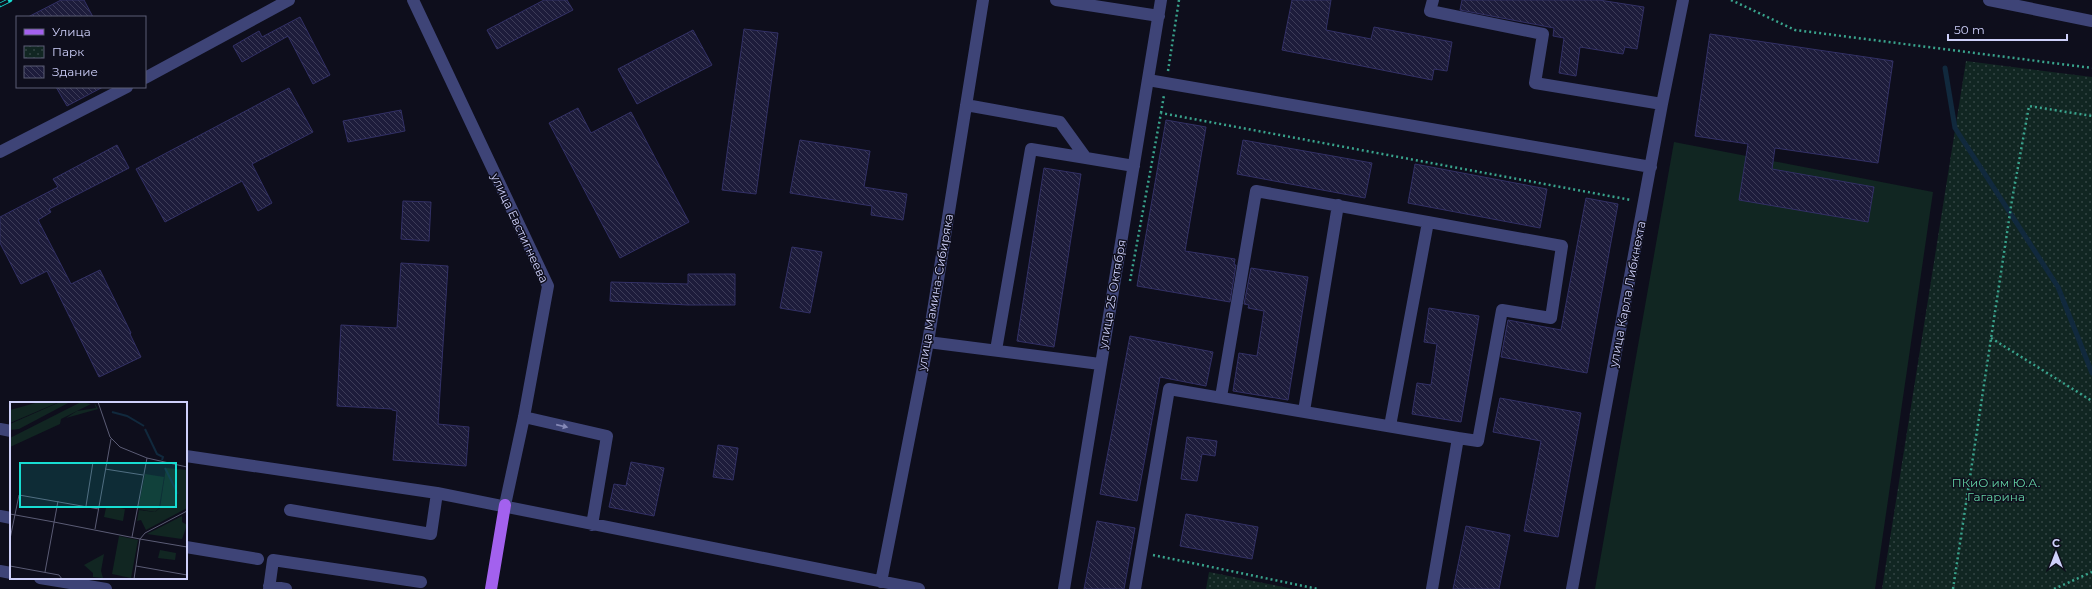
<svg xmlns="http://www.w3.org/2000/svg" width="2092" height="589" font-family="Montserrat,sans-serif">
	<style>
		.park { fill: url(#park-dots) }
		.pitch { fill: #112622 }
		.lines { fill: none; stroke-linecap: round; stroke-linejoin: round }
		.stream { stroke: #11293d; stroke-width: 5 }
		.building { fill: url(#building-back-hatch); stroke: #323065 }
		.path { stroke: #39a38c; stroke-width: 2.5; stroke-dasharray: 2 3; stroke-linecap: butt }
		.minor { stroke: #3e4477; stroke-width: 12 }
		.major { stroke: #a361ee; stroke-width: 12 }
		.rail-casing { stroke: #17ddd2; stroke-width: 4.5 }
		.rail { stroke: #0e0e1c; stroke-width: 3; stroke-dasharray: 9; stroke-linecap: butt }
		.oneway { fill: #868ab8 }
		.labels { text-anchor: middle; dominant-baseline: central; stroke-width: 3; stroke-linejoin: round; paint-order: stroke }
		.street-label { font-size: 12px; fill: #ced0fa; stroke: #0e0e1c }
		.park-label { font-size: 12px; fill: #63d1a4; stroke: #0e0e1c }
		.inset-river { fill: none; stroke: #11293d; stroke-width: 2 }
		.inset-road { fill: none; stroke: #5b5c75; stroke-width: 1 }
		.view { fill: #17ddd2; fill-opacity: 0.15; stroke: #17ddd2; stroke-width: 2 }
		.inset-edge { fill: none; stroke: #ced0fa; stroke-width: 2 }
	</style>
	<defs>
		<pattern id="park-dots" width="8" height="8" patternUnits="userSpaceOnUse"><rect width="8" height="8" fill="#112622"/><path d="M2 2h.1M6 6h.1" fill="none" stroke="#324443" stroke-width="1.8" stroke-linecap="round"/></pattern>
		<pattern id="building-back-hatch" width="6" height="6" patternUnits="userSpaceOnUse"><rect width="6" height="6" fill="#1d1c3b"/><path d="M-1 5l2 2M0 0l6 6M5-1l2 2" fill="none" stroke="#3d3c58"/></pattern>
	</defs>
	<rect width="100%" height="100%" fill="#0e0e1c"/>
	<path class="park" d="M 1966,61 L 2092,77 L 2092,589 L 1882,589 Z
		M 1209,572 L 1293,589 L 1206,589 Z"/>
	<path class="pitch" d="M 1674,142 L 1933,192 L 1875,589 L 1595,589 Z"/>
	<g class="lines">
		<path class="stream" d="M 1945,68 L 1955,128 L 2058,287 L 2092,373"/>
	</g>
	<path class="building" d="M 61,0 L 84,0 L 93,17 L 28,17 Z
		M 544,0 L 567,0 L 573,10 L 497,49 L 487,30 Z
		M 1292,0 L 1331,0 L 1326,30 L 1371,39 L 1374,27 L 1452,42 L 1447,71 L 1434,69 L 1432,80 L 1282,50 Z
		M 1462,0 L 1599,0 L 1644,7 L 1637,49 L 1625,47 L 1623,54 L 1580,47 L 1576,76 L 1559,73 L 1564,38 L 1553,36 L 1554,28 L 1460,10 Z
		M 300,17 L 330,75 L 313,84 L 288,36 L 242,62 L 233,46 L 259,31 L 262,37 Z
		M 744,29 L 778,33 L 756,194 L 722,190 Z
		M 693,30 L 712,65 L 637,104 L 618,69 Z
		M 1710,34 L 1893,61 L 1878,163 L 1775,148 L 1772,169 L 1874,187 L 1868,222 L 1739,200 L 1748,144 L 1695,136 Z
		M 56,87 L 103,87 L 67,106 Z
		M 289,88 L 313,132 L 252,164 L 272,203 L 258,211 L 242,181 L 165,222 L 136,169 Z
		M 578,108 L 591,133 L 631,112 L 689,222 L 620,258 L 549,123 Z
		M 401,110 L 405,131 L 348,142 L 343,121 Z
		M 1166,120 L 1206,127 L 1185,251 L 1235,259 L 1234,265 L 1236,265 L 1230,302 L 1137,286 Z
		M 800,140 L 870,151 L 864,187 L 907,194 L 903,220 L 871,215 L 872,206 L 790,193 Z
		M 1243,140 L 1372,163 L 1365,198 L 1237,174 Z
		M 117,145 L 129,168 L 49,209 L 51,212 L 38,220 L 71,284 L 100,270 L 131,333 L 130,334 L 141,357 L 99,377 L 47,271 L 21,284 L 0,243 L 0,217 L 58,187 L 53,179 Z
		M 1415,164 L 1547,189 L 1540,228 L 1408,203 Z
		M 1044,168 L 1081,174 L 1054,347 L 1017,341 Z
		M 1586,198 L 1618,204 L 1587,373 L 1501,357 L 1508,320 L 1561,330 Z
		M 403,201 L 431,202 L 429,241 L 401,239 Z
		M 792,247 L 822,252 L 810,313 L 780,308 Z
		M 401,263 L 448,266 L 438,424 L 469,427 L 466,466 L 393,460 L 397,411 L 392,410 L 392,409 L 337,406 L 341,325 L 397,328 Z
		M 1251,268 L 1308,277 L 1288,400 L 1233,391 L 1239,353 L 1257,356 L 1264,311 L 1248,308 L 1249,305 L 1244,304 Z
		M 688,274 L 735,274 L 735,305 L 688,305 L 610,301 L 611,282 L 688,284 Z
		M 1429,308 L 1479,316 L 1461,422 L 1412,414 L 1417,383 L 1431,385 L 1437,344 L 1424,342 Z
		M 1130,336 L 1213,352 L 1206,386 L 1160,377 L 1137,501 L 1100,494 Z
		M 1500,398 L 1581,413 L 1558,537 L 1524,531 L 1541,441 L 1493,432 Z
		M 1187,437 L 1217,441 L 1215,456 L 1202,454 L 1197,481 L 1181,479 Z
		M 718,445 L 738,448 L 733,480 L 713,477 Z
		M 631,462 L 664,468 L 654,516 L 609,507 L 614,484 L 626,486 Z
		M 1186,514 L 1258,527 L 1252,559 L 1180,546 Z
		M 1097,521 L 1135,528 L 1124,589 L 1084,589 Z
		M 1466,526 L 1510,535 L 1499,589 L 1453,589 Z"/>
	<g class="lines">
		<path class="path" d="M 1731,0 L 1795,30 L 2092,68
			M 1168,71 L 1179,0
			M 1161,113 L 1164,95
			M 1130,281 L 1161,113 L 1631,200
			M 1991,338 L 2092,401
			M 1153,555 L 1318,589
			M 1953,589 L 2012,200 L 2029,106 L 2092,116
			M 2054,589 L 2092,572"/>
		<path class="minor" d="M 413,0 L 548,286 L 524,417 L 505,505
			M 1056,0 L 1159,16
			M 1433,0 L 1430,11 L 1543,34 L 1535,83 L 1662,104
			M 1989,0 L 2092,21
			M 145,78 L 289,0
			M 1148,80 L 1651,167
			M 966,105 L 1060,122 L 1086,158 L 1134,166
			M 0,152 L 127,87
			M 928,342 L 1100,364
			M 996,350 L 1031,149 L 1086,158
			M 1221,397 L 1256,191 L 1562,246 L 1551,318 L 1502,310 L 1478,441 L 1458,438
			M 1304,411 L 1338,205
			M 524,417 L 607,436 L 592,525
			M 1390,426 L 1428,222
			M 0,429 L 11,431
			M 186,456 L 437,493 L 919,589
			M 290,510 L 431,534 L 437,493
			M 0,516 L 11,518
			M 186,547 L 258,559
			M 0,571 L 11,573
			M 40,578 L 106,589
			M 881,582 L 928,342 L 983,0
			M 269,586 L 286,589
			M 269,589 L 273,560 L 421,582
			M 1064,589 L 1161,0
			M 1135,589 L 1169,389 L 1458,438 L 1432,589
			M 1572,589 L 1662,104 L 1683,0"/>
		<path class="major" d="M 491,589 L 505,505"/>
		<defs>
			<path id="rail" d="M 0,5 L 10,0"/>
		</defs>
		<use href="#rail" class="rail-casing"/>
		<use href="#rail" class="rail"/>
	</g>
	<defs><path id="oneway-solid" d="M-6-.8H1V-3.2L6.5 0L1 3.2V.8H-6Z"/></defs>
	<use class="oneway" href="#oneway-solid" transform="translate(562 426) rotate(13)"/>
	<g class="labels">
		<g class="street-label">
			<text transform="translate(520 228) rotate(65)">улица Евстигнеева</text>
			<text transform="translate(935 292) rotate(-80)">улица Мамина-Сибиряка</text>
			<text transform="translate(1112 294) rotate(-80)">улица 25 Октября</text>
			<text transform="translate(1627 294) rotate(-79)">улица Карла Либкнехта</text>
		</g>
		<g class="park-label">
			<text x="1996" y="482">ПКиО им Ю.А.<tspan x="1996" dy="14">Гагарина</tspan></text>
		</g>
	</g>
	<g transform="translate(10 402)">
		<rect width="177" height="177" fill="#0e0e1c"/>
		<path d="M 50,0 L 60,0 L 9,27 L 0,28 L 0,22 ZM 84,0 L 88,7 L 56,16 L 67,9 L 86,6 Z" fill="#112622"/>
		<path d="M 29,0 L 49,0 L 0,21 L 0,8 ZM 71,0 L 81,2 L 51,17 L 50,22 L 0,45 L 0,36 Z" fill="#112622"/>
		<path d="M 156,66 L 177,68 L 177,106 L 136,128 L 131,118 L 127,119 L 129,108 L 145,110 L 150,106 ZM 100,104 L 115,107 L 113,119 L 94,115 L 96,106 L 99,106 ZM 172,114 L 172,120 L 177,123 L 172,137 L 137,132 ZM 109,134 L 128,138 L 121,176 L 102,172 ZM 150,148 L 166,151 L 165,158 L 148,156 ZM 94,152 L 91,169 L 93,176 L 83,175 L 83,171 L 74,163 Z" fill="#112622"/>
		<path d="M 135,72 L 154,75 L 149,106 L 145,110 L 128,107 Z" fill="#112622"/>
		<path class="inset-river" d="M 102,10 L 117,14 L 134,24M 135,27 L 147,52 L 153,55 L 152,58M 155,66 L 168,92"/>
		<path class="inset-road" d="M 88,0 L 100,35 L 110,45 L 137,56 L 177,65M 95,67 L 133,73M 76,104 L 83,60M 177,109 L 135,131 L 130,137 L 177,145M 0,112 L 44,120M 44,120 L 130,137 L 124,177M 85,127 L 101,37M 122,135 L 137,56M 0,137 L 9,93 L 89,107M 0,164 L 49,173 L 52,177M 126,164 L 177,173M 35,170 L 48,99"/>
		<path class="view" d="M 10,61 L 166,61 L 166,105 L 10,105 Z"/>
		<rect width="177" height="177" class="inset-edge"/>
	</g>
	<rect x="16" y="16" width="130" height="72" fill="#0e0e1c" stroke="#5b5c75"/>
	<rect x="24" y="29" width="20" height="6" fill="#a361ee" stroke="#5b5c75"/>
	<text x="52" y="36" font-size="12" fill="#ced0fa">Улица</text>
	<rect x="24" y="46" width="20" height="12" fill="url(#park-dots)" stroke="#5b5c75"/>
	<text x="52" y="56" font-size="12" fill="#ced0fa">Парк</text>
	<rect x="24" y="66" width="20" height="12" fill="url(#building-back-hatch)" stroke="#5b5c75"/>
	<text x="52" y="76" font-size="12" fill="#ced0fa">Здание</text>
	<g transform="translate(2056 553)" stroke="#0e0e1c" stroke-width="3" paint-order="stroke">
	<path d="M0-3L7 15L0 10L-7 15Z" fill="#ced0fa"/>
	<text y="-6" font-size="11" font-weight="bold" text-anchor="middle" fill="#ced0fa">С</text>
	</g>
	<path d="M1948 34v6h119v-6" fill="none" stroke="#ced0fa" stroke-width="2"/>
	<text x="1954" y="34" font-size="12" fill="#ced0fa" stroke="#0e0e1c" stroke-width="3" paint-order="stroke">50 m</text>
</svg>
